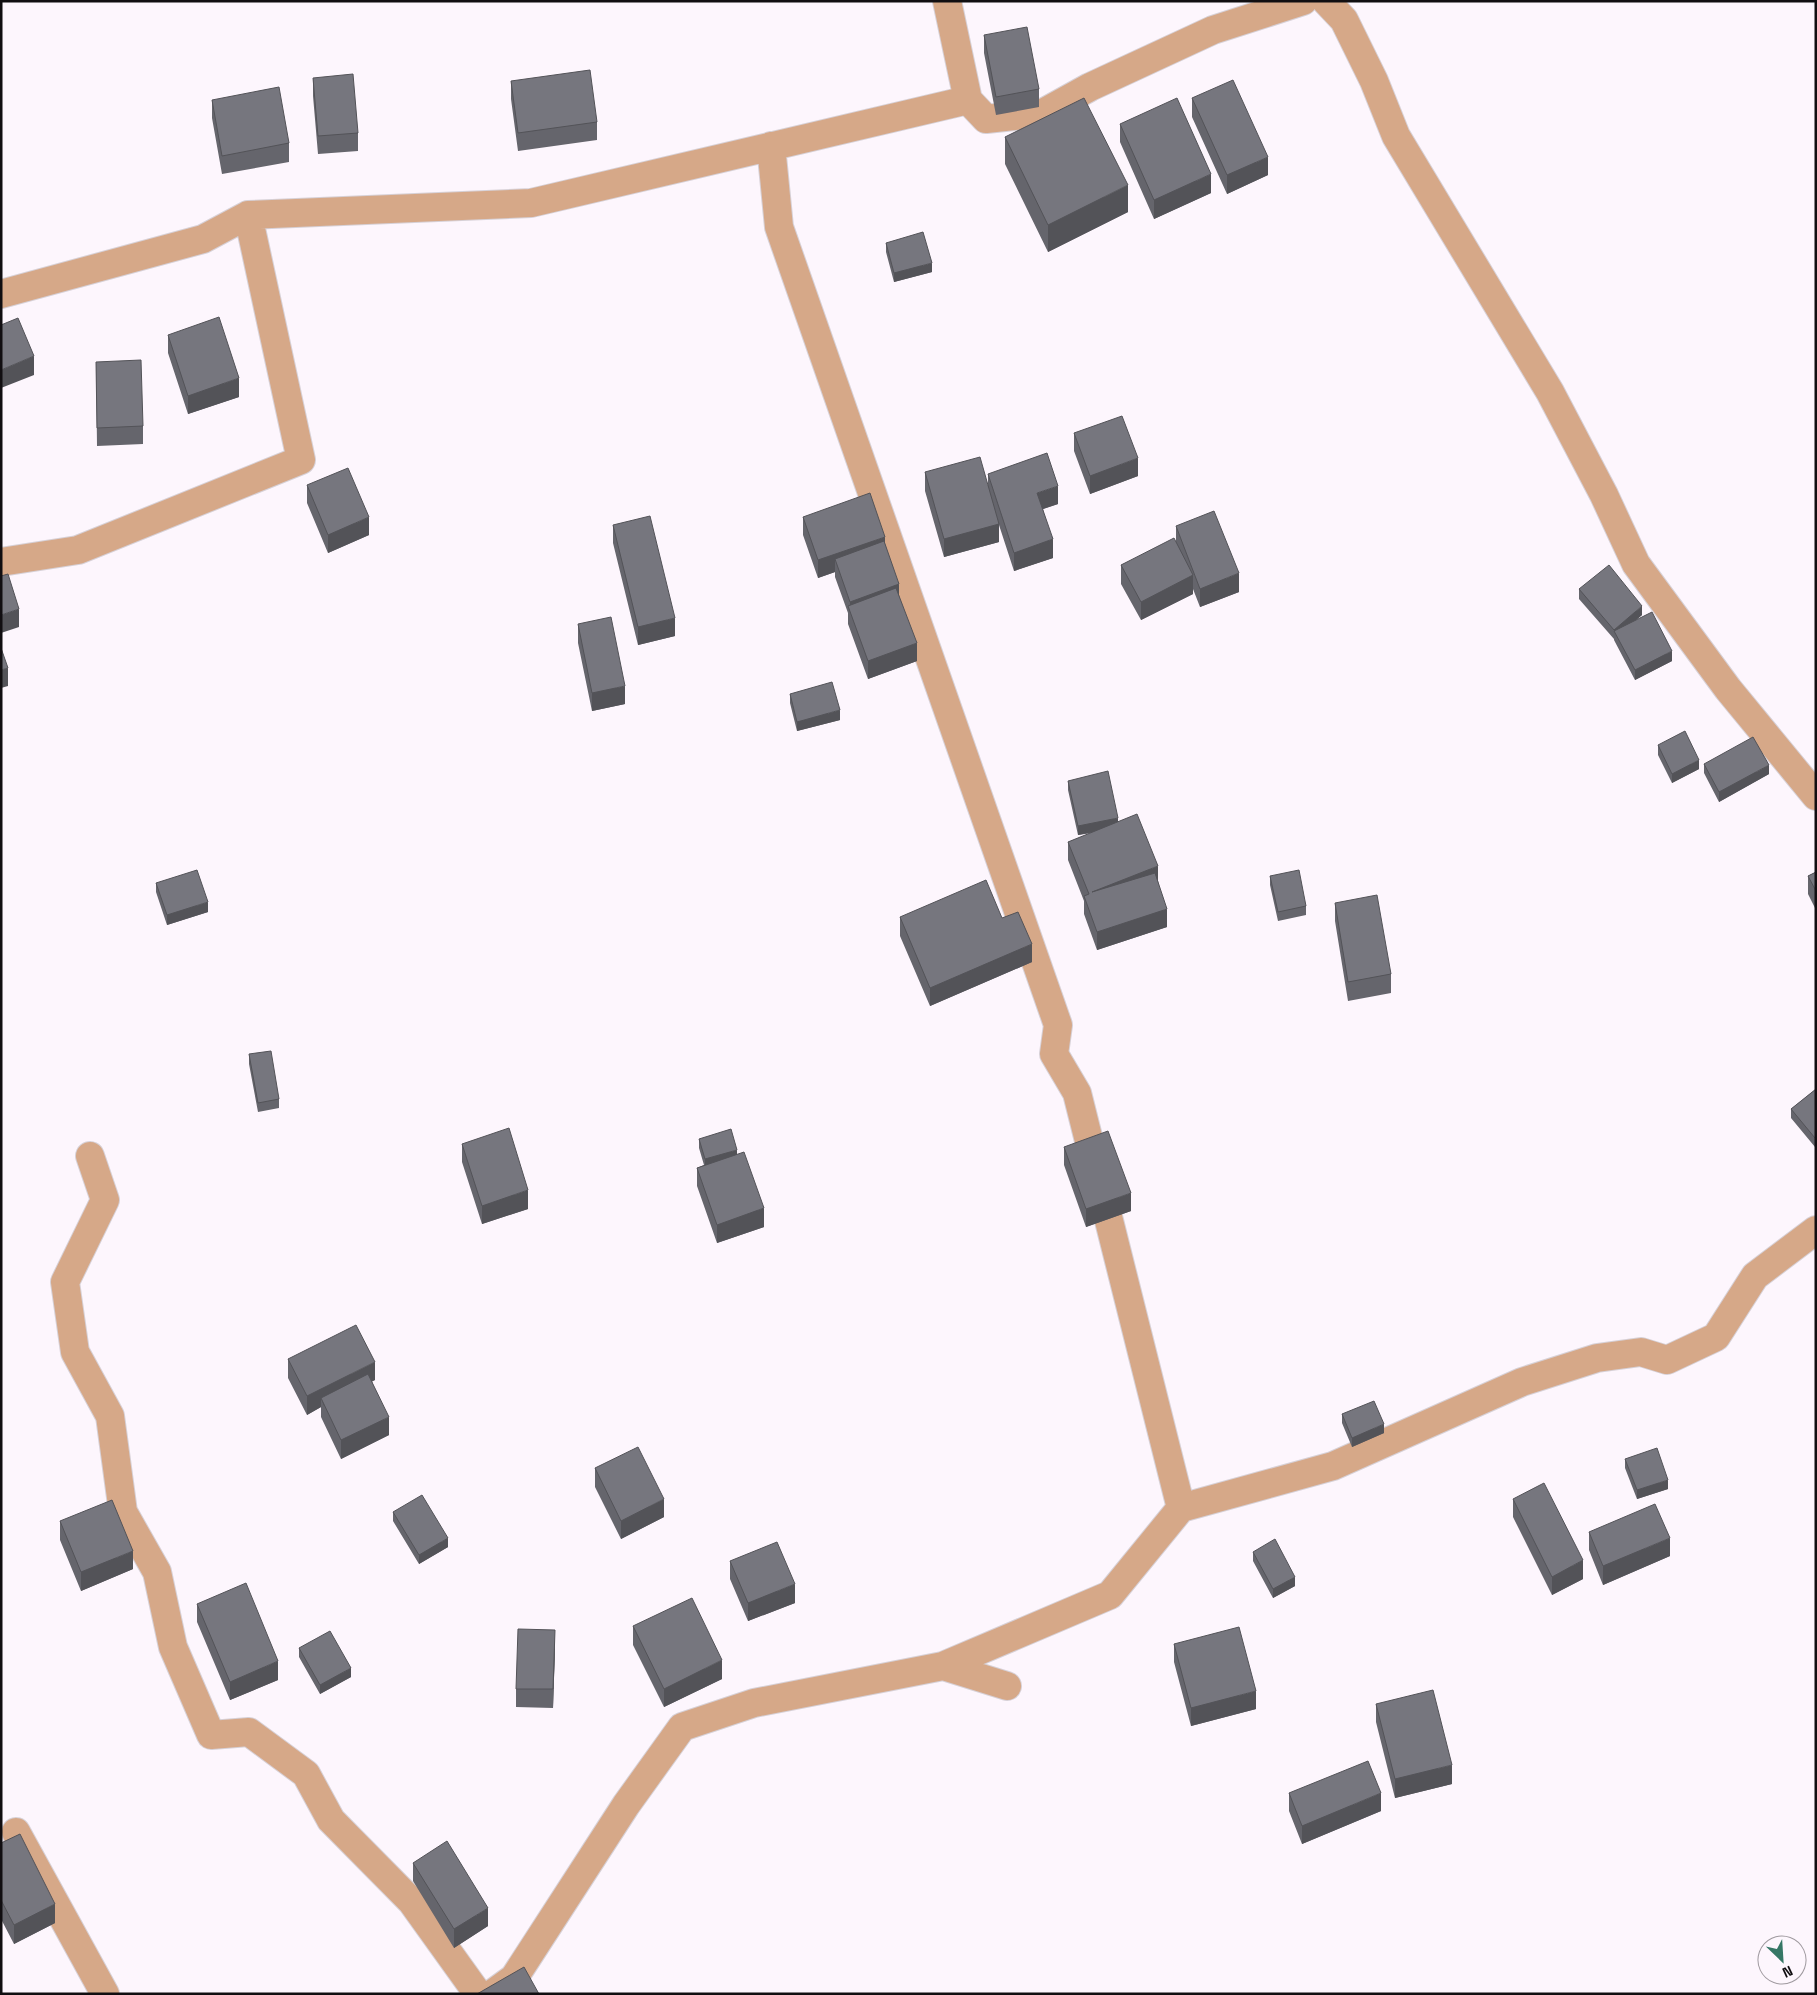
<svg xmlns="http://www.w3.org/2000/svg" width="1817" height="1995" font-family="'Space Grotesk',sans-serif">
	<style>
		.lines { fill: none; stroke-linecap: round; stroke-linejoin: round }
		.minor-casing { stroke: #d7d1d7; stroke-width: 30 }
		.minor { stroke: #d6a888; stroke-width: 28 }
		.wall { fill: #65656c }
		.shaded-wall { fill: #535358 }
		.building { fill: #76767e; stroke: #535358 }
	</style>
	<rect width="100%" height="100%" fill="#fdf6fd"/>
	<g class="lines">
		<defs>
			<path id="minor" d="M 1326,1 L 1344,20 L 1374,81 L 1396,136 L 1550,392 L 1604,495 L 1636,564 L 1728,689 L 1816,796
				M 968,100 L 986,119 L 1043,113 L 1090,87 L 1213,30 L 1303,1
				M 771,146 L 779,227 L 1058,1025 L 1054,1054 L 1077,1093 L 1181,1508
				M 1,294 L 203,239 L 248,215
				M 1,562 L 78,550 L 301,460 L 248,215 L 531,203 L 968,100 L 947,1
				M 90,1156 L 105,1200 L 65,1282 L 75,1352 L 110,1416 L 123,1512 L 157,1572 L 173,1647 L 211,1735 L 249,1732 L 306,1774 L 331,1820 L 412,1902 L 478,1994
				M 943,1666 L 1110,1595 L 1181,1508 L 1333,1466 L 1522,1382 L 1597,1358 L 1641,1352 L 1667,1360 L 1716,1337 L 1755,1276 L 1816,1230
				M 16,1832 L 105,1994
				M 492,1994 L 514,1978 L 626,1805 L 682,1727 L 754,1703 L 943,1666 L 1007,1686"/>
		</defs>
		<use href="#minor" class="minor-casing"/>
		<use href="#minor" class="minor"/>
	</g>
	<path class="wall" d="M 984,35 L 1039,89 L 1039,107 L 996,115 L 984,53 Z
		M 313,78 L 358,133 L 358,151 L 318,154 L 313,96 Z
		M 511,81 L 597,122 L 597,140 L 518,151 L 511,99 Z
		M 1192,98 L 1268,175 L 1227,194 L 1192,117 Z
		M 212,100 L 289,143 L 289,162 L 222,174 L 212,118 Z
		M 1120,124 L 1211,193 L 1154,219 L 1120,142 Z
		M 1005,137 L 1128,212 L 1048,252 L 1005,164 Z
		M 886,243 L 932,272 L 894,282 L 886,252 Z
		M 168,335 L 239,397 L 188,414 L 168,353 Z
		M 96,362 L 143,426 L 143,444 L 97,446 Z
		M 1074,433 L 1138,476 L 1090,494 L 1074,451 Z
		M 925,472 L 988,485 L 988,474 L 1058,504 L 1043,509 L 1053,558 L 1014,571 L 999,525 L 999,542 L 944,557 L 925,491 Z
		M 307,485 L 369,535 L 328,553 L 307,503 Z
		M 803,517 L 885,544 L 917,661 L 868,679 L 848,624 L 848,613 L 835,577 L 835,572 L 818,578 L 803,535 Z
		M 613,525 L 675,636 L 638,645 L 613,543 Z
		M 1176,526 L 1239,592 L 1200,607 L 1193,589 L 1193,594 L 1141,620 L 1121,584 L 1121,565 L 1176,541 Z
		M 1579,589 L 1642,615 L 1636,620 L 1672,661 L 1635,680 L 1614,640 L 1614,639 L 1579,599 Z
		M 578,624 L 625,704 L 592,711 L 578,643 Z
		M 790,694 L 840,720 L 797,731 L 790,703 Z
		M 1658,745 L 1699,769 L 1672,783 L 1658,755 Z
		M 1704,764 L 1769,774 L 1719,802 L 1704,773 Z
		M 1068,781 L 1118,822 L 1158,881 L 1167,927 L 1097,950 L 1084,914 L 1084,901 L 1068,860 L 1068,842 L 1092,833 L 1078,835 L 1068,790 Z
		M 1816,872 L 1816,910 L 1808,894 L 1808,876 Z
		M 1270,876 L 1306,906 L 1306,915 L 1278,921 L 1270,885 Z
		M 156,883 L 208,912 L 167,925 L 156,892 Z
		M 1335,903 L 1391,974 L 1391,993 L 1348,1001 L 1335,921 Z
		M 900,917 L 1002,918 L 1032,962 L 930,1006 L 900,936 Z
		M 249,1054 L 279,1099 L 279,1108 L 258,1112 L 249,1064 Z
		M 1816,1089 L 1815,1147 L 1791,1118 L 1791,1109 Z
		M 699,1139 L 737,1154 L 764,1227 L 717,1243 L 697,1186 L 697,1168 L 704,1165 L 699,1148 Z
		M 462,1144 L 528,1209 L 482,1224 L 462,1162 Z
		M 1064,1147 L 1131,1211 L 1086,1227 L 1064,1165 Z
		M 288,1359 L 375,1380 L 372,1381 L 389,1435 L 341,1459 L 321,1417 L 321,1407 L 307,1415 L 288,1378 Z
		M 1342,1414 L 1384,1433 L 1352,1447 L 1342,1423 Z
		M 1625,1459 L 1668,1489 L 1637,1499 L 1625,1468 Z
		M 595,1468 L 664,1517 L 621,1539 L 595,1487 Z
		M 1513,1499 L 1583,1579 L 1552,1595 L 1513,1517 Z
		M 393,1512 L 448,1547 L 419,1564 L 393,1521 Z
		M 60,1521 L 133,1569 L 81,1591 L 60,1540 Z
		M 1589,1532 L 1670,1556 L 1603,1585 L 1589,1550 Z
		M 1253,1552 L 1295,1586 L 1273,1598 L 1253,1561 Z
		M 730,1561 L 795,1603 L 748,1621 L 730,1579 Z
		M 197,1604 L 278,1680 L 230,1700 L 197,1622 Z
		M 633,1626 L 722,1679 L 664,1707 L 633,1645 Z
		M 1174,1644 L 1256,1709 L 1191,1726 L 1174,1662 Z
		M 299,1648 L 351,1677 L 320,1694 L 299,1657 Z
		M 555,1648 L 553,1708 L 516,1707 L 516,1689 Z
		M 1376,1704 L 1452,1784 L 1395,1798 L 1376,1722 Z
		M 1289,1793 L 1381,1811 L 1302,1844 L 1289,1811 Z
		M 1,1843 L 55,1923 L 14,1944 L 1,1919 Z
		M 413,1863 L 488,1926 L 454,1948 L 413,1881 Z"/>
	<path class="shaded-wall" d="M 1268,157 L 1268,175 L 1227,194 L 1227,175 Z
		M 1211,174 L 1211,193 L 1154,219 L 1154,200 Z
		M 1128,185 L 1128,212 L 1048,252 L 1048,225 Z
		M 932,263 L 932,272 L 894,282 L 894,273 Z
		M 34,356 L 34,375 L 1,388 L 1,370 Z
		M 239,378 L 239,397 L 188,414 L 188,396 Z
		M 1138,458 L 1138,476 L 1090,494 L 1090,476 Z
		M 1058,486 L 1058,504 L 1037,511 L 1037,493 Z
		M 369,517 L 369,535 L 328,553 L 328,535 Z
		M 999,524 L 999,542 L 944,557 L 944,539 Z
		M 885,537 L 885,555 L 835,559 L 835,572 L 818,578 L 818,560 Z
		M 1053,539 L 1053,558 L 1014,571 L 1014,553 Z
		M 1239,573 L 1239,592 L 1200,607 L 1200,589 Z
		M 1193,575 L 1193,594 L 1141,620 L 1141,602 Z
		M 899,584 L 899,602 L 850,613 L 850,602 Z
		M 1642,606 L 1642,615 L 1617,636 L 1614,631 L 1614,639 L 1614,630 Z
		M 19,609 L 19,627 L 1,633 L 1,615 Z
		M 675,618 L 675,636 L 638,645 L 638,627 Z
		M 917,643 L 917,661 L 868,679 L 868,661 Z
		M 1672,651 L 1672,661 L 1635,680 L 1635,670 Z
		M 8,668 L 8,686 L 1,688 L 1,670 Z
		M 625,686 L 625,704 L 592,711 L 592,693 Z
		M 840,710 L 840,720 L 797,731 L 797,722 Z
		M 1699,760 L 1699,769 L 1672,783 L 1672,774 Z
		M 1769,765 L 1769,774 L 1719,802 L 1719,792 Z
		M 1118,818 L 1118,827 L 1078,835 L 1078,826 Z
		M 1158,866 L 1158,884 L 1092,892 Z
		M 208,902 L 208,912 L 167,925 L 167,915 Z
		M 1167,909 L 1167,927 L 1097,950 L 1097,932 Z
		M 1032,944 L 1032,962 L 930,1006 L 930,988 Z
		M 1816,1137 L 1816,1146 L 1815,1147 L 1815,1138 Z
		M 737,1150 L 737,1159 L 705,1169 L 705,1159 Z
		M 528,1190 L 528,1209 L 482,1224 L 482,1206 Z
		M 1131,1193 L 1131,1211 L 1086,1227 L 1086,1209 Z
		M 764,1208 L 764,1227 L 717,1243 L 717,1225 Z
		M 375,1362 L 375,1380 L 324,1406 L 321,1398 L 321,1407 L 307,1415 L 307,1396 Z
		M 389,1417 L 389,1435 L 341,1459 L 341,1440 Z
		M 1384,1424 L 1384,1433 L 1352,1447 L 1352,1438 Z
		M 1668,1480 L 1668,1489 L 1637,1499 L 1637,1490 Z
		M 664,1499 L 664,1517 L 621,1539 L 621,1521 Z
		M 448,1538 L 448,1547 L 419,1564 L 419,1555 Z
		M 1670,1538 L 1670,1556 L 1603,1585 L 1603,1566 Z
		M 133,1551 L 133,1569 L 81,1591 L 81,1572 Z
		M 1583,1560 L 1583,1579 L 1552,1595 L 1552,1577 Z
		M 1295,1577 L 1295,1586 L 1273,1598 L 1273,1589 Z
		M 795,1584 L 795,1603 L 748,1621 L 748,1603 Z
		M 555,1630 L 555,1648 L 553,1708 L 553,1689 Z
		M 722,1660 L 722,1679 L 664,1707 L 664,1689 Z
		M 278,1661 L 278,1680 L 230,1700 L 230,1682 Z
		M 351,1668 L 351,1677 L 320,1694 L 320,1685 Z
		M 1256,1691 L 1256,1709 L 1191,1726 L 1191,1708 Z
		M 1452,1765 L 1452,1784 L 1395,1798 L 1395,1779 Z
		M 1381,1793 L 1381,1811 L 1302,1844 L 1302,1826 Z
		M 55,1904 L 55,1923 L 14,1944 L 14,1925 Z
		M 488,1908 L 488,1926 L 454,1948 L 454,1929 Z"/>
	<path class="building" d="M 1027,27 L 1039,89 L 996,97 L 984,35 Z
		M 590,70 L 597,122 L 518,133 L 511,81 Z
		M 353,74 L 358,133 L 318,136 L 313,78 Z
		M 1233,80 L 1268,157 L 1227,175 L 1192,98 Z
		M 279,87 L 289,143 L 222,156 L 212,100 Z
		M 1084,98 L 1128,185 L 1048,225 L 1005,137 Z
		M 1177,98 L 1211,174 L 1154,200 L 1120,124 Z
		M 923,232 L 932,263 L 894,273 L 886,243 Z
		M 219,317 L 239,378 L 188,396 L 168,335 Z
		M 18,318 L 34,356 L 1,370 L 1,325 Z
		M 141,360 L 143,426 L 97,428 L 96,362 Z
		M 1122,416 L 1138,458 L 1090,476 L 1074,433 Z
		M 1047,453 L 1058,486 L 1037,493 L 1053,539 L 1014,553 L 988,474 Z
		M 980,457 L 999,524 L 944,539 L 925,472 Z
		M 348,468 L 369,517 L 328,535 L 307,485 Z
		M 870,493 L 885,537 L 818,560 L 803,517 Z
		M 1214,511 L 1239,573 L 1200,589 L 1176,526 Z
		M 650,516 L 675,618 L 638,627 L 613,525 Z
		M 1174,538 L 1193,575 L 1141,602 L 1121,565 Z
		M 884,541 L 899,584 L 850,602 L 835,559 Z
		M 1609,565 L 1642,606 L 1614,630 L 1579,589 Z
		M 8,574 L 19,609 L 1,615 L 1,576 Z
		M 896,588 L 917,643 L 868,661 L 848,606 Z
		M 1652,612 L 1672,651 L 1635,670 L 1614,631 Z
		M 611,617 L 625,686 L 592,693 L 578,624 Z
		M 1,648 L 8,668 L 1,670 Z
		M 832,682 L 840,710 L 797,722 L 790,694 Z
		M 1685,731 L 1699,760 L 1672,774 L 1658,745 Z
		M 1753,737 L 1769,765 L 1719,792 L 1704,764 Z
		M 1108,771 L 1118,818 L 1078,826 L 1068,781 Z
		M 1137,814 L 1158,866 L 1092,892 L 1155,873 L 1167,909 L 1097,932 L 1084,896 L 1089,894 L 1068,842 Z
		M 197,870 L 208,902 L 167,915 L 156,883 Z
		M 1299,870 L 1306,906 L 1278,912 L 1270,876 Z
		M 1816,872 L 1816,891 L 1808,876 Z
		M 986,880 L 1002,918 L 1018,912 L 1032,944 L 930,988 L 900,917 Z
		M 1377,895 L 1391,974 L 1348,982 L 1335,903 Z
		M 271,1051 L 279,1099 L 258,1103 L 249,1054 Z
		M 1816,1089 L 1816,1137 L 1815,1138 L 1791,1109 Z
		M 509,1128 L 528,1190 L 482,1206 L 462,1144 Z
		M 731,1129 L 737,1150 L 705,1159 L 699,1139 Z
		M 1108,1131 L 1131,1193 L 1086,1209 L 1064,1147 Z
		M 744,1152 L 764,1208 L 717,1225 L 697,1168 Z
		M 356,1325 L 375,1362 L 307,1396 L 288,1359 Z
		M 368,1374 L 389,1417 L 341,1440 L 321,1398 Z
		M 1374,1401 L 1384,1424 L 1352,1438 L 1342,1414 Z
		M 638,1447 L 664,1499 L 621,1521 L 595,1468 Z
		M 1657,1448 L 1668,1480 L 1637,1490 L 1625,1459 Z
		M 1544,1483 L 1583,1560 L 1552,1577 L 1513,1499 Z
		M 422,1495 L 448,1538 L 419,1555 L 393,1512 Z
		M 112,1500 L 133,1551 L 81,1572 L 60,1521 Z
		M 1655,1504 L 1670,1538 L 1603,1566 L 1589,1532 Z
		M 1275,1539 L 1295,1577 L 1273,1589 L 1253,1552 Z
		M 777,1542 L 795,1584 L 748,1603 L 730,1561 Z
		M 246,1583 L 278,1661 L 230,1682 L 197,1604 Z
		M 692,1598 L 722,1660 L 664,1689 L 633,1626 Z
		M 1239,1627 L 1256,1691 L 1191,1708 L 1174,1644 Z
		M 518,1629 L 555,1630 L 553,1689 L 516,1689 Z
		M 330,1631 L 351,1668 L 320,1685 L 299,1648 Z
		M 1433,1690 L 1452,1765 L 1395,1779 L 1376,1704 Z
		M 1368,1761 L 1381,1793 L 1302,1826 L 1289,1793 Z
		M 20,1834 L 55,1904 L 14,1925 L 1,1900 L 1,1843 Z
		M 447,1841 L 488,1908 L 454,1929 L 413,1863 Z
		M 524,1967 L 539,1994 L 477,1994 Z"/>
	<rect width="1817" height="1995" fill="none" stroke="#110e11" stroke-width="5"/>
	<g transform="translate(1782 1960) rotate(155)"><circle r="24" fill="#fdf6fd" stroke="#9f999f"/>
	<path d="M0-4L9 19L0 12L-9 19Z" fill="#367766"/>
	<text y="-8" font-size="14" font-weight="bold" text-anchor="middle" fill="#110e11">N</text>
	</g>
</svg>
